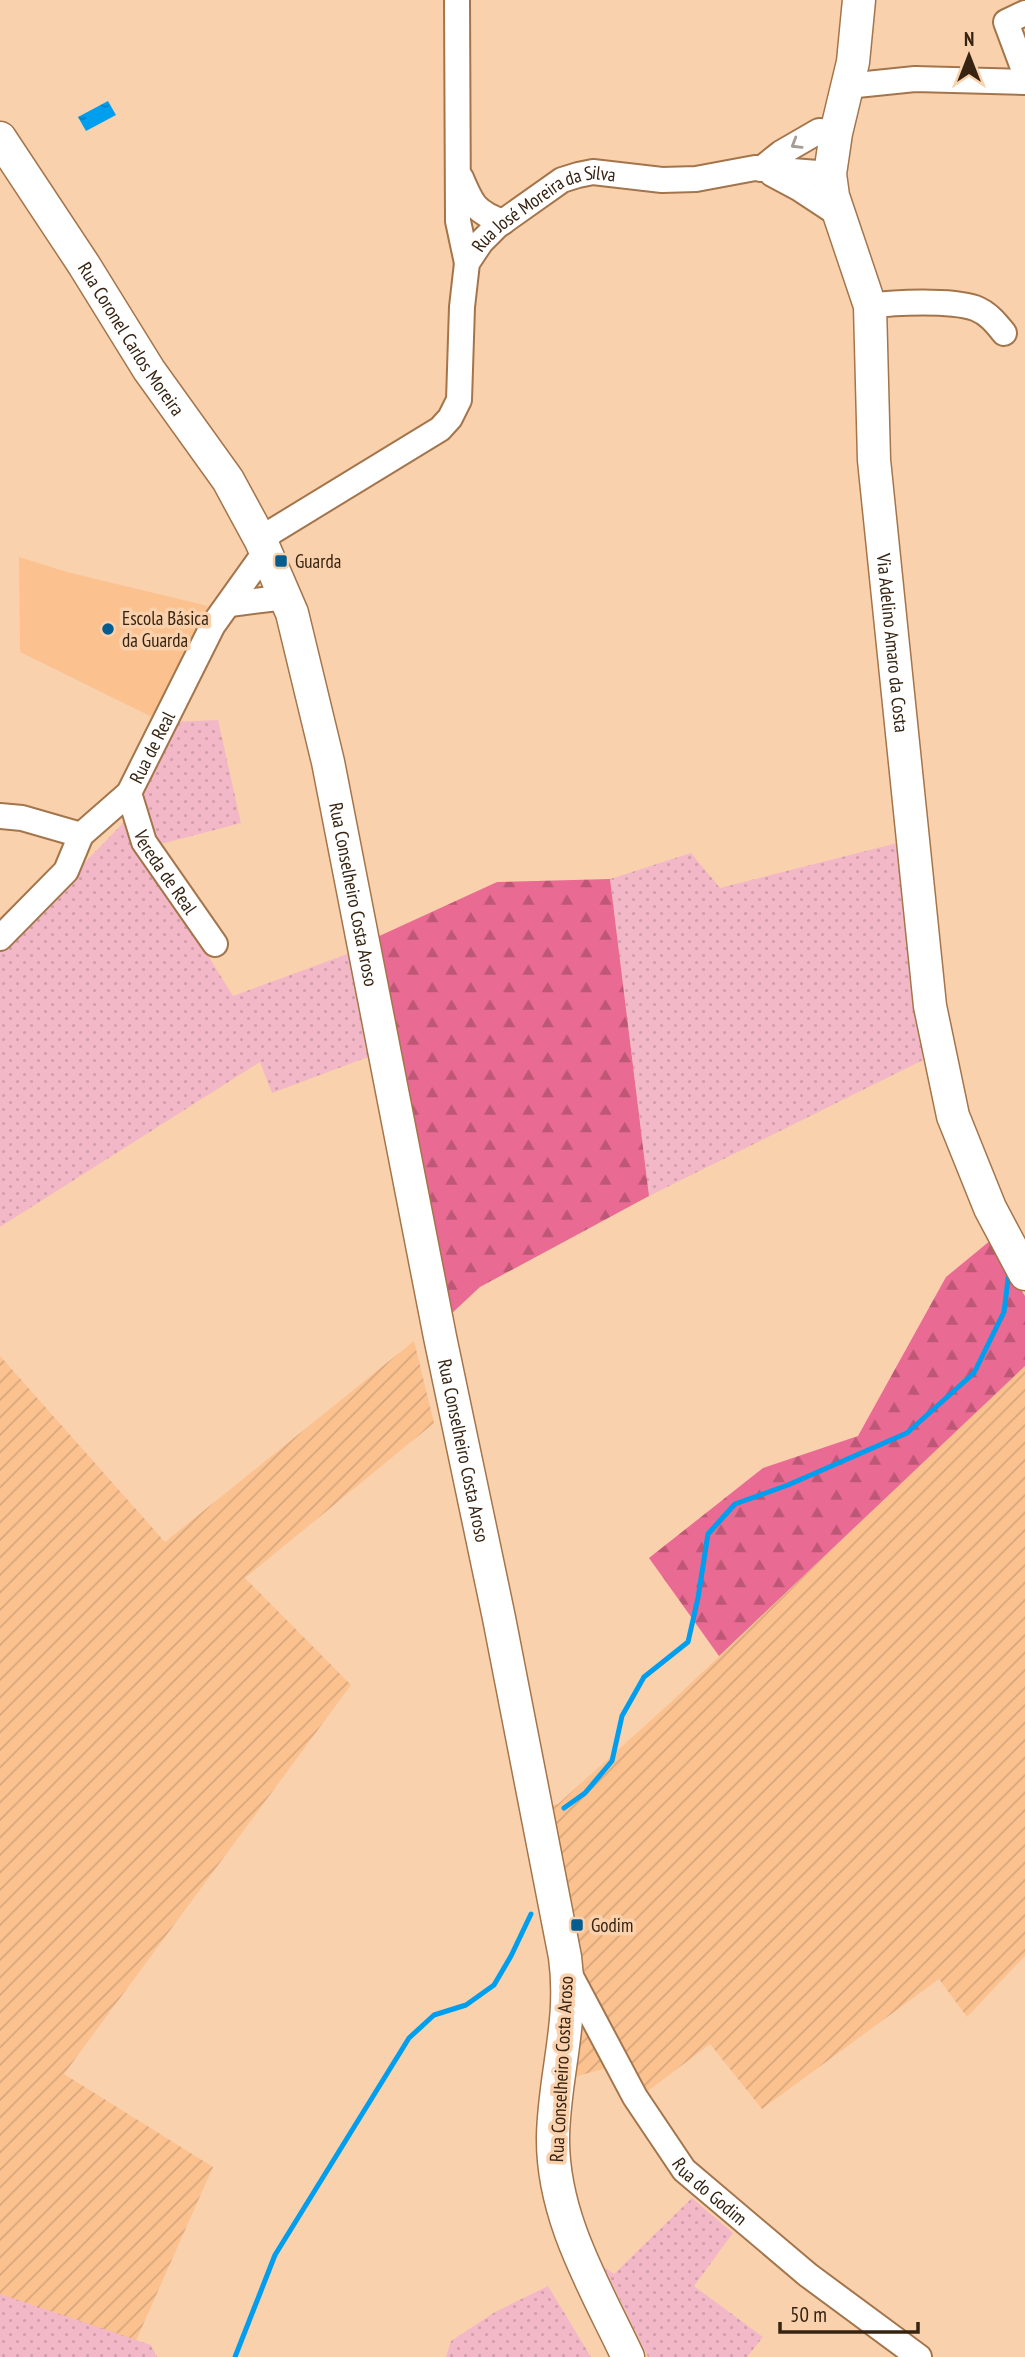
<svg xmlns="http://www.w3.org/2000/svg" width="1025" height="2357" font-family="'PT Sans Narrow',sans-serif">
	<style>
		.built { fill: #fbc290 }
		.industrial { fill: url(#industrial-furrows) }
		.grass { fill: url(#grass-dots) }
		.forest { fill: url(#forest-firs) }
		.water { fill: url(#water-ripples) }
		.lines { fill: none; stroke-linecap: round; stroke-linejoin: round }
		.stream { stroke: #009eef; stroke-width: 5 }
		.minor-casing { stroke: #a4754b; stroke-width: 28 }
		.major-casing { stroke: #a4754b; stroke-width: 35 }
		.minor { stroke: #fff; stroke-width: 24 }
		.major { stroke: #fff; stroke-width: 32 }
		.oneway { stroke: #a59c94 }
		.poi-dot { fill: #055d8f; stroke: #fad1ad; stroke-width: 2.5 }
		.labels { text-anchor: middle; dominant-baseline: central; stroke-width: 7; stroke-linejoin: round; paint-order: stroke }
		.street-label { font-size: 19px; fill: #362311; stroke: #fad1ad }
		.poi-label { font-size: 19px; fill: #362311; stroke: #fad1ad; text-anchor: start }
	</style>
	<defs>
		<pattern id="industrial-furrows" width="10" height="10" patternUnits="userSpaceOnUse" patternTransform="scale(1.75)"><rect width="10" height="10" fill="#fbc290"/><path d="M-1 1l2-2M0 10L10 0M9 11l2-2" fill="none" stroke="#d8a67b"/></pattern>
		<pattern id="grass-dots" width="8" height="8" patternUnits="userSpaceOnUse" patternTransform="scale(1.75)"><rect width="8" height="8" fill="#f3b8c7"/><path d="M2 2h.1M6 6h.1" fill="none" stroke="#d19eaa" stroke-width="1.8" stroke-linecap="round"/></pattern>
		<pattern id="forest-firs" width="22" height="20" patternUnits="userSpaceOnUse" patternTransform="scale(1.75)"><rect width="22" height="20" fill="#e96a92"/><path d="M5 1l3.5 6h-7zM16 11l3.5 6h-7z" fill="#be5776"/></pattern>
		<pattern id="water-ripples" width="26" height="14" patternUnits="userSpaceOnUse" patternTransform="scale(1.75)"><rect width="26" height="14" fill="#009eef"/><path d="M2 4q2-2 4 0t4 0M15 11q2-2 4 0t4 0" fill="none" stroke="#0380c0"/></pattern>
	</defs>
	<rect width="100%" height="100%" fill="#fad1ad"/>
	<path class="built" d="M 19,557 L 67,572 L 208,606 L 154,718 L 20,652 Z"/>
	<path class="industrial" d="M 414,1341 L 434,1423 L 245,1578 L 351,1685 L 64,2074 L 213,2167 L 131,2352 L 0,2304 L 0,1356 L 165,1542 Z
		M 1025,1366 L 1025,1956 L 967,2017 L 939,1979 L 762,2109 L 710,2044 L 644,2094 L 614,2066 L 563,2080 L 540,1808 L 558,1804 L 670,1703 Z"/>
	<path class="grass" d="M 218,720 L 241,823 L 142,849 L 233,996 L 350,953 L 368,1057 L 272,1093 L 260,1062 L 0,1227 L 0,950 L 125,821 L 170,722 Z
		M 897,843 L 923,1060 L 649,1196 L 610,879 L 691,853 L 720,888 Z
		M 692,2198 L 733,2233 L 694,2286 L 763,2337 L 747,2357 L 648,2357 L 604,2267 L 614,2274 Z
		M 548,2286 L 591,2357 L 446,2357 L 451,2341 L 495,2312 Z
		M 0,2294 L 151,2345 L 157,2357 L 0,2357 Z"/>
	<path class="forest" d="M 610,879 L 649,1196 L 480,1287 L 451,1314 L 375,938 L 497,882 Z
		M 991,1240 L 1025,1296 L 1025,1366 L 719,1656 L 649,1558 L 763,1468 L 858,1436 L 946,1277 Z"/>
	<path class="water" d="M 108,101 L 116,115 L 86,131 L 78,117 Z"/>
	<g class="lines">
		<path class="stream" d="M 564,1808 L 585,1793 L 612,1761 L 622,1716 L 644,1677 L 688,1642 L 698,1598 L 708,1534 L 735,1504 L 788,1485 L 907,1433 L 974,1373 L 1004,1312 L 1009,1272
			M 235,2357 L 275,2255 L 409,2038 L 434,2015 L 466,2005 L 494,1985 L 511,1956 L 531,1914"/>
		<defs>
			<g id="minor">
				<path d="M 457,0 L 458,221 L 467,263"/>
				<path d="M 1025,13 L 1006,22 L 1025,73"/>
				<path d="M 847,86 L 915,79 L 1025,82"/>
				<path d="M 761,169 L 781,153 L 819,131 L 836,133"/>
				<path d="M 772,174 L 800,189 L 841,216"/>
				<path d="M 461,178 C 472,204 475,212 503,222"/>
				<path d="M 870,306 C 895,302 951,300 975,308 C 988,313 996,323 1004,333"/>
				<path id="s1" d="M 261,541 L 273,531 L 440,429 L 450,418 L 459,400 L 462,307 L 467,263 L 481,242 L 497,226 L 562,180 L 578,175 L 593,172 L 662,180 L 696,179 L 755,168 L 830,174"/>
				<path d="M 230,604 L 286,597"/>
				<path id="s2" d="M 129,793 L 144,842 L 215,944"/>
				<path d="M 0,816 L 22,818 L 81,835"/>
				<path id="s3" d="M 0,938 L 66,871 L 81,835 L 129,793 L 213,625 L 258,562 L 268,553"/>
				<path id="s4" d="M 568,1971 L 635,2097 L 684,2170 L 808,2275 L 919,2357"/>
			</g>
			<g id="major">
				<path id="s5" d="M 859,0 L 853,62 L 836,133 L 830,174 L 833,196 L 870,306 L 874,460 L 930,1006 L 953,1116 L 990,1208 L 1025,1274"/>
				<path id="s6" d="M 0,138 L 84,265 L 149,370 L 228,480 L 261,541 L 292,613 L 328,762 L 440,1337 L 499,1618 L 565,1957 C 574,2022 554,2075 553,2137 C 552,2217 595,2287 628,2357"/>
			</g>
		</defs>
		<use href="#minor" class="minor-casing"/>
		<use href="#major" class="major-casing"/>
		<use href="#minor" class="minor"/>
		<use href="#major" class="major"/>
	</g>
	<defs><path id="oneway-chevron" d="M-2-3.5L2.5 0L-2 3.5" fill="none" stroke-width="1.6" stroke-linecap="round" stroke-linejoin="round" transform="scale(1.75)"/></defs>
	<use class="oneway" href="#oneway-chevron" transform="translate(796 144) rotate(149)"/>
	<g class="poi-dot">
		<rect x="274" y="554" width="14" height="14" rx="3.5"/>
		<circle cx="108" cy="629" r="7"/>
		<rect x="570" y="1918" width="14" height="14" rx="3.5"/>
	</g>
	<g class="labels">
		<g class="street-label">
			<text stroke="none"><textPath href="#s1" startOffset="483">Rua José Moreira da Silva</textPath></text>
			<text stroke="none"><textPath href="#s6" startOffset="240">Rua Coronel Carlos Moreira</textPath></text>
			<text stroke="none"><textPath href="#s5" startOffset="653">Via Adelino Amaro da Costa</textPath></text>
			<text stroke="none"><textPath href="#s3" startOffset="248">Rua de Real</textPath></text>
			<text stroke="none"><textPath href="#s2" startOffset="88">Vereda de Real</textPath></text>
			<text stroke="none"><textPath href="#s6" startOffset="847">Rua Conselheiro Costa Aroso</textPath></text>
			<text stroke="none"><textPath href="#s6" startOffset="1414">Rua Conselheiro Costa Aroso</textPath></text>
			<text transform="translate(561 2069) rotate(-87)">Rua Conselheiro Costa Aroso</text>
			<text stroke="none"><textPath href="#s4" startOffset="264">Rua do Godim</textPath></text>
		</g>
		<g class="poi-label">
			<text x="295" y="561">Guarda</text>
			<text x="122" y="618">Escola Básica<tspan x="122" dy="22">da Guarda</tspan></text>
			<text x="591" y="1925">Godim</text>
		</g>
	</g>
	<g transform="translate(969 56)" stroke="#fad1ad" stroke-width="5" paint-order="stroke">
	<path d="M0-5L12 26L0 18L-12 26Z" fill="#362311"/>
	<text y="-10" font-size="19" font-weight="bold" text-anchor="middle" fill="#362311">N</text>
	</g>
	<path d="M780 2322v10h138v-10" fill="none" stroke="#362311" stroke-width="3.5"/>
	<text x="790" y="2322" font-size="21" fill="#362311" stroke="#fad1ad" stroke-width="5" paint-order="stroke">50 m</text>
</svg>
